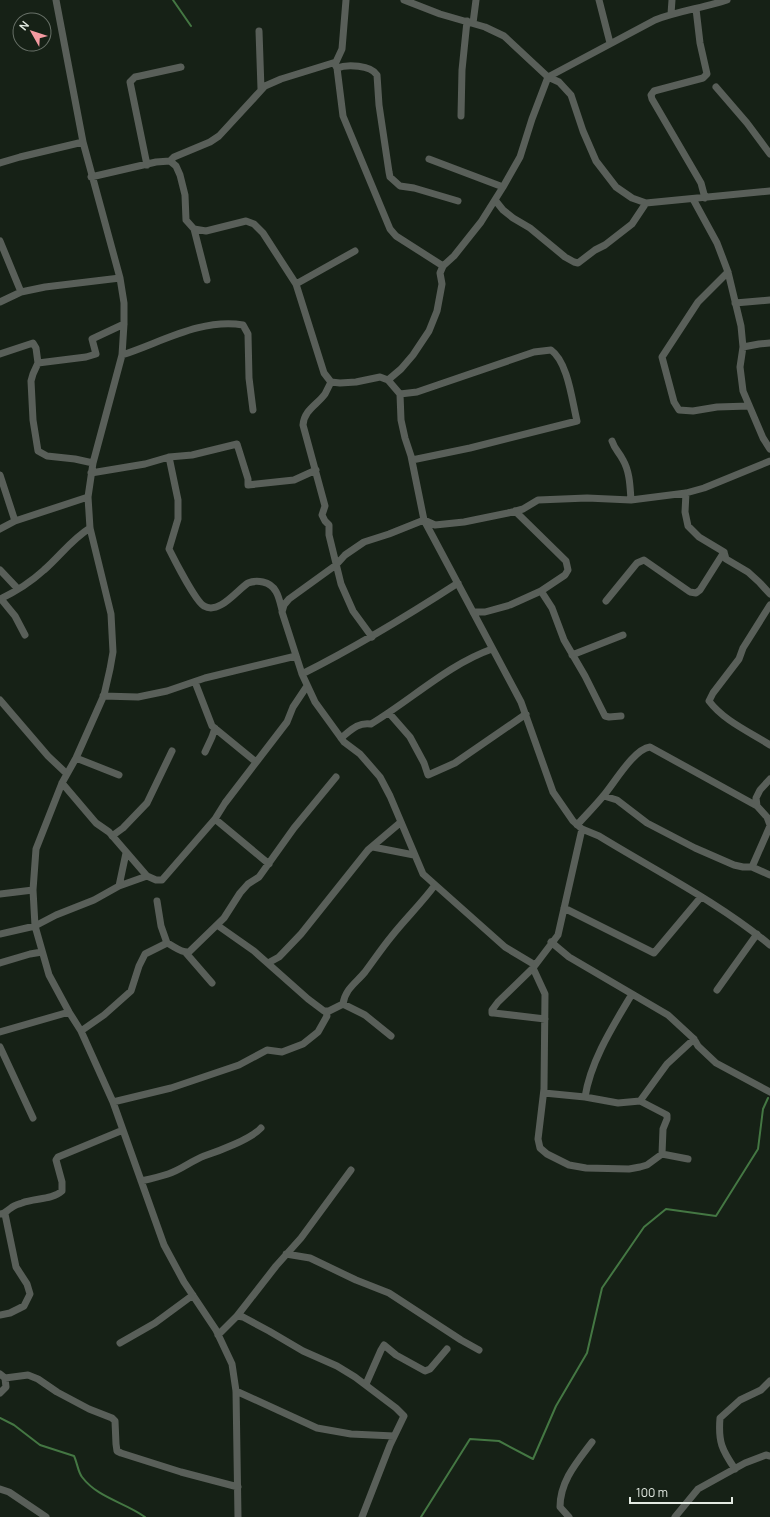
<svg xmlns="http://www.w3.org/2000/svg" width="770" height="1517" font-family="Manrope,sans-serif">
	<style>
		.lines { fill: none; stroke-linecap: round; stroke-linejoin: round }
		.stream { stroke: #447743; stroke-width: 2 }
		.minor { stroke: #595f59; stroke-width: 7 }
	</style>
	<rect width="100%" height="100%" fill="#162116"/>
	<g class="lines">
		<path class="stream" d="M 173,0 L 191,26
			M 0,1418 L 14,1425 L 40,1445 L 74,1456 C 77,1462 78,1472 82,1477 C 98,1498 124,1502 145,1517
			M 421,1517 L 470,1439 L 499,1441 L 533,1459 L 556,1406 L 587,1353 L 602,1288 L 644,1227 L 666,1209 L 716,1216 L 758,1149 L 763,1109 L 768,1098"/>
		<path class="minor" d="M 56,0 L 83,142 L 120,278 L 124,303 L 124,324 L 122,355 L 93,463 L 88,497 L 90,528 L 111,614 L 113,652 L 110,669 L 104,695 L 76,758 L 62,783 L 36,849 L 33,890 L 35,926 L 49,975 L 69,1012 L 81,1031 L 113,1102 L 164,1245 L 184,1282 L 216,1330 L 232,1364 L 236,1391 L 238,1517
			M 404,0 L 440,14 L 485,27 L 504,36 L 548,77 L 559,82 L 571,95 L 583,131 L 596,161 L 616,187 L 632,198 L 646,203 L 770,191
			M 599,0 L 610,43
			M 696,9 L 700,43 L 707,74 L 703,78 L 654,91 L 651,95 L 652,99 L 701,183 L 705,198
			M 671,14 L 672,0
			M 473,23 L 476,0
			M 259,31 L 261,89
			M 334,63 L 337,68 L 343,116 L 390,229 L 396,236 L 443,266
			M 337,68 C 347,64 371,65 377,75 L 379,105 L 389,172 L 390,177 L 400,186 L 414,188 L 458,201
			M 716,87 L 747,123 L 770,154
			M 461,116 L 462,70 L 467,21
			M 429,159 L 503,187
			M 170,161 L 174,157 L 210,142 L 219,136 L 265,86 L 281,79 L 336,62 L 342,49 L 346,0
			M 0,163 L 20,157 L 83,142
			M 147,165 L 130,82 L 135,77 L 140,76 L 181,67
			M 91,177 L 156,162 L 170,161 L 176,166 L 180,175 L 185,195 L 186,220 L 194,229 L 206,231 L 246,221 L 254,224 L 263,233 L 296,284 L 324,373 L 331,382 L 340,383 L 356,382 L 380,377 L 388,380 L 400,394 L 417,392 L 534,352 L 551,350 C 568,362 572,401 577,421 L 470,448 L 412,460
			M 693,199 L 717,243 L 728,272 L 741,326 L 743,347 L 740,367 L 743,391 L 763,438 L 770,449
			M 495,200 L 503,210 L 513,218 L 530,228 L 565,257 L 574,262 L 578,263 L 595,250 L 605,245 L 632,224 L 646,203
			M 194,229 L 207,280
			M 0,241 L 21,292
			M 728,272 L 698,302 L 662,357 L 674,402 L 679,410 L 693,411 L 717,407 L 749,406
			M 296,284 L 355,251
			M 0,302 L 21,292 L 45,287 L 120,278
			M 735,303 L 770,300
			M 743,347 L 759,344 L 770,343
			M 0,354 L 33,343 L 36,348 L 38,363
			M 122,355 C 160,343 201,318 243,325 L 248,334 L 249,378 L 253,410
			M 388,380 L 401,369 L 413,355 L 429,331 L 437,311 L 442,284 L 440,273 L 443,266 L 454,256 L 481,222 L 503,187 L 520,157 L 532,119 L 548,77 L 655,20 C 678,11 703,8 727,0
			M 331,382 C 329,386 327,390 325,394 C 317,405 304,410 303,425 L 325,506 L 322,515 L 325,521 L 329,525 L 329,535 L 341,584 L 353,611 L 372,637
			M 400,394 L 401,420 L 405,438 L 411,456 L 424,520 L 521,702 L 553,792 L 573,821 L 582,829 L 599,836 C 656,871 718,902 770,945
			M 612,441 C 615,450 619,452 623,460 C 630,472 630,487 631,500
			M 169,457 L 178,500 L 178,519 L 169,549 C 174,559 196,602 204,606 C 219,615 237,590 248,583 C 253,581 258,581 263,582 C 277,585 279,598 282,610
			M 93,463 L 75,459 L 47,456 L 38,451 L 33,420 L 31,381 L 33,374 L 38,363 L 86,357 L 96,354 L 92,339 L 124,324
			M 91,473 L 145,464 L 169,457 L 192,455 L 237,444 L 248,479 L 248,485 L 294,480 L 316,470
			M 0,475 L 15,521
			M 686,493 L 685,512 L 688,526 L 699,537 L 724,552 L 726,559 L 748,572 L 759,582 L 770,594
			M 0,529 L 15,521 L 88,497
			M 0,570 L 18,589
			M 541,591 L 552,608 L 564,640 L 585,676 L 605,716 L 609,717 L 621,716
			M 0,599 C 15,592 32,581 44,570 C 60,556 72,539 90,528
			M 1,599 L 15,616 L 25,635
			M 606,601 L 637,563 L 644,560 L 690,592 L 696,593 L 700,590 L 724,552
			M 770,605 L 743,648 L 739,659 L 713,693 L 709,701 C 724,721 750,732 770,745
			M 473,612 L 485,612 L 510,605 L 541,591 L 565,575 L 568,570 L 566,561 L 515,511
			M 572,655 L 623,635
			M 302,674 C 356,647 407,616 458,583
			M 195,682 L 212,726 L 256,762
			M 103,696 L 138,697 L 167,691 L 205,678 L 296,656
			M 0,700 L 48,756 L 67,774
			M 389,713 L 410,737 L 424,763 L 428,775 L 455,763 L 526,714
			M 341,738 C 351,730 358,722 371,724 C 411,700 449,664 492,649
			M 205,752 L 212,737 L 215,728
			M 76,758 L 119,775
			M 770,779 L 760,790 L 756,798 L 757,806 L 767,817 L 770,825
			M 62,783 L 96,823 L 109,832 L 147,876 L 156,880 L 162,880 L 215,819 L 225,803 L 287,722 L 293,707 L 307,686
			M 604,796 L 617,800 L 647,823 L 695,848 L 734,865 L 743,867 L 752,867 L 770,826
			M 215,819 L 269,864
			M 577,825 C 586,815 596,805 604,795 C 615,782 634,749 650,747 L 757,806
			M 112,836 L 123,828 L 147,803 L 172,751
			M 373,847 L 414,855
			M 752,867 L 770,875
			M 119,886 L 147,876
			M 0,894 L 33,890
			M 157,901 L 161,926 L 167,943 C 174,946 181,953 189,952 L 224,918 L 240,893 L 248,884 L 259,877 L 294,828 L 336,777
			M 564,908 L 654,953 L 701,897
			M 217,925 L 254,951 L 308,999 L 324,1011 L 329,1011 L 343,1004 L 365,1015 L 391,1036
			M 0,934 L 35,926 L 56,915 L 94,900 L 119,886 L 126,853
			M 551,942 L 569,957 L 668,1015 L 694,1039 L 698,1046 L 716,1063 L 770,1092
			M 186,953 L 212,983
			M 0,963 L 30,954 L 42,952
			M 268,963 L 279,957 L 301,934 L 368,850 L 401,822
			M 535,965 L 505,947 L 423,874 L 390,796 L 380,777 L 360,754 L 344,742 L 315,702 L 302,674 L 282,612 L 284,605 L 289,599 L 336,565 L 345,555 L 364,542 L 389,534 L 424,520 L 435,525 L 464,522 L 508,513 L 523,509 L 538,500 L 587,498 L 631,500 L 686,493 L 704,488 L 770,461
			M 533,968 L 545,994 L 544,1089 L 538,1139 L 540,1148 L 547,1154 L 569,1165 L 586,1168 L 629,1169 L 640,1167 L 647,1165 L 662,1154 L 663,1129 L 667,1119 L 667,1115 L 640,1101
			M 717,990 L 757,934
			M 343,1004 C 345,989 356,983 365,972 C 374,960 382,948 391,937 C 405,919 421,904 435,885
			M 545,1019 L 494,1013 L 492,1013 L 492,1010 L 498,1002 L 533,968 L 558,935 L 582,829
			M 81,1031 L 104,1015 L 131,991 L 139,966 L 145,954 L 167,943
			M 0,1032 L 69,1012
			M 0,1047 L 33,1118
			M 544,1093 L 585,1097 L 618,1103 L 640,1101 L 667,1064 L 694,1039
			M 585,1097 C 591,1060 613,1026 632,994
			M 113,1102 L 171,1088 L 239,1065 L 267,1050 L 282,1052 L 303,1044 L 318,1032 L 327,1016 L 326,1012
			M 662,1154 L 688,1159
			M 141,1181 C 150,1179 159,1177 168,1174 C 181,1170 191,1161 204,1156 C 219,1151 251,1139 261,1128
			M 0,1214 C 5,1214 6,1211 11,1208 C 14,1205 19,1204 22,1203 C 35,1198 52,1200 62,1191 L 62,1182 L 56,1160 L 58,1157 L 123,1130
			M 286,1254 L 310,1258 L 356,1280 L 389,1293 L 461,1340 L 479,1350
			M 0,1315 L 10,1313 L 24,1306 L 30,1294 L 27,1284 L 16,1267 L 5,1214
			M 237,1316 L 243,1317 L 269,1331 L 303,1351 L 337,1366 L 355,1377 L 396,1408 L 404,1416 L 390,1445 L 362,1517
			M 218,1335 L 237,1316 L 276,1266 L 301,1238 L 351,1170
			M 120,1343 L 155,1323 L 193,1295
			M 0,1374 L 5,1378 L 6,1387 L 0,1393
			M 5,1378 L 28,1375 L 38,1379 L 57,1392 L 89,1409 L 112,1418 L 115,1421 L 116,1444 L 117,1451 L 121,1453 L 181,1472 L 238,1487
			M 366,1384 L 381,1350 L 384,1345 L 396,1355 L 425,1371 L 430,1369 L 447,1349
			M 236,1391 L 317,1428 L 351,1434 L 394,1436
			M 735,1469 C 722,1450 718,1442 720,1418 L 740,1400 L 761,1390 L 770,1381
			M 0,1489 L 9,1492 L 46,1517
			M 569,1517 L 560,1507 C 560,1481 577,1462 592,1442
			M 675,1517 L 698,1489 L 745,1463 L 766,1455 L 770,1456"/>
	</g>
	<g transform="translate(32 32) rotate(309)"><circle r="19" fill="#162116" stroke="#687168"/>
	<path d="M0-3L7 15L0 10L-7 15Z" fill="#f49aa1"/>
	<text y="-6" font-size="11" font-weight="bold" text-anchor="middle" fill="#e3eae2">N</text>
	</g>
	<path d="M630 1497v6h102v-6" fill="none" stroke="#e3eae2" stroke-width="2"/>
	<text x="636" y="1497" font-size="12" fill="#e3eae2" stroke="#162116" stroke-width="3" paint-order="stroke">100 m</text>
</svg>
